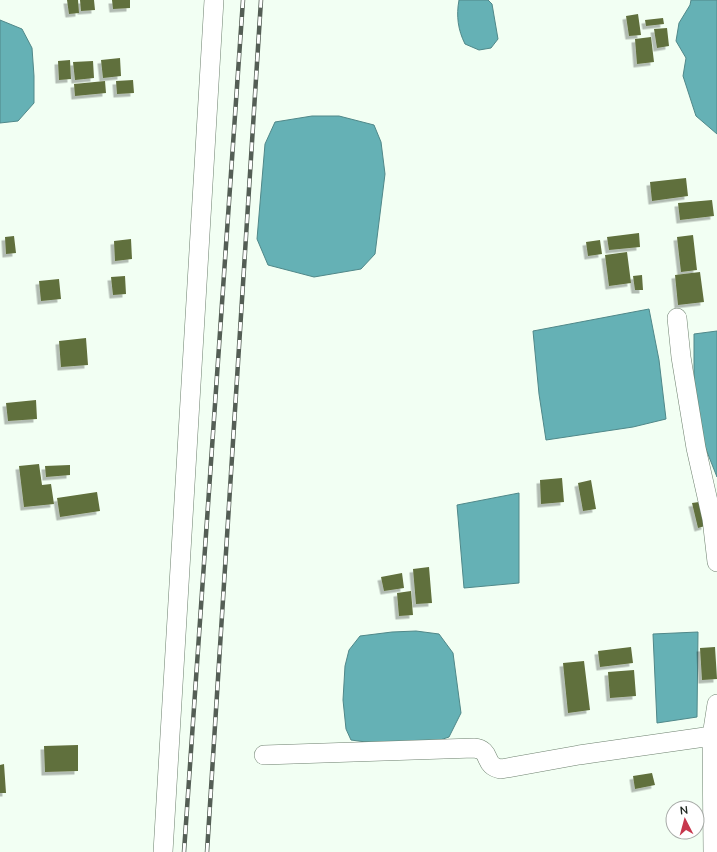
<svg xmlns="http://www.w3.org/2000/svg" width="717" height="852" font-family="'Nunito Sans',sans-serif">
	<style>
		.water { fill: #65b1b5; stroke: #508889 }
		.building { fill: #616f3c; filter: url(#shadow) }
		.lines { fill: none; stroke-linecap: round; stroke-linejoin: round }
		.minor-casing { stroke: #6e816f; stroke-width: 20 }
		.minor { stroke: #fff; stroke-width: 19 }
		.rail-casing { stroke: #545e55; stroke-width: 4.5 }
		.rail { stroke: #fff; stroke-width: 3; stroke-dasharray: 9; stroke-linecap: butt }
	</style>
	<defs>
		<filter id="shadow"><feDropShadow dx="-3.5" dy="3.5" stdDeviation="0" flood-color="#0004"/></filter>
	</defs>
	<rect width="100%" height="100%" fill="#f2fff3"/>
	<path class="water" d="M 459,0 L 488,0 L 492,4 L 498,39 L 491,48 L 479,50 L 465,44 C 458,30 456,16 459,0 Z
		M 691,0 L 717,0 L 717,134 L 696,116 L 683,76 L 686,58 L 676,41 L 679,23 L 690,5 Z
		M 0,20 L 22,29 L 32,48 L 34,76 L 34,103 L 18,121 L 0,123 Z
		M 312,116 L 339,116 L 374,125 L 381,142 L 385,174 L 375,254 L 361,269 L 314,277 L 268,265 L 257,239 L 265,144 L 275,122 Z
		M 649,309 L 659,360 L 666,419 L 633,427 L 546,440 L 539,394 L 533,331 Z
		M 717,331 L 717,477 L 694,419 L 694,334 Z
		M 519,493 L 519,583 L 464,588 L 457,505 Z
		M 416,631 L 439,634 L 453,653 L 461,713 L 449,737 L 428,744 L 381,744 L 351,740 L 346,729 L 343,700 L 345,666 L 349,650 L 360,636 L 392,632 Z
		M 698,632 L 697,717 L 657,723 L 653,634 Z"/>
	<path class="building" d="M 67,0 L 78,0 L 79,13 L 69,14 Z
		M 80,0 L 94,0 L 95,10 L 81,11 Z
		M 112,0 L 130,0 L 130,8 L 113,9 Z
		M 638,14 L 641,35 L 629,36 L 626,16 Z
		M 663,18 L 664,24 L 646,26 L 645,20 Z
		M 667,28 L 669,46 L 657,48 L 654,29 Z
		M 651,37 L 654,62 L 637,64 L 635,39 Z
		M 120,58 L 121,76 L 103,78 L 101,60 Z
		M 70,60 L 71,79 L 59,80 L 58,61 Z
		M 93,61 L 94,78 L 75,80 L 73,62 Z
		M 133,80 L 134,93 L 117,94 L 116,81 Z
		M 105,81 L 106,93 L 75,96 L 74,84 Z
		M 686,178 L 688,196 L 652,201 L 650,182 Z
		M 712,200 L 714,216 L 680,220 L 678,203 Z
		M 639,233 L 640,247 L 609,250 L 607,237 Z
		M 693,235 L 697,270 L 681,272 L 677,237 Z
		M 14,236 L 16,253 L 6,254 L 5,237 Z
		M 131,239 L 132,259 L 115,261 L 114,241 Z
		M 600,240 L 602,254 L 588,256 L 586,242 Z
		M 627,252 L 631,283 L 609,286 L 605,255 Z
		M 700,272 L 704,302 L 678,305 L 675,275 Z
		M 642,275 L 643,290 L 635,290 L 633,276 Z
		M 125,276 L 126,294 L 113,295 L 111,277 Z
		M 59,279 L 61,299 L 41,301 L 39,281 Z
		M 86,338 L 88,365 L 61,367 L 59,341 Z
		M 36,400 L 37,419 L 8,421 L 6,403 Z
		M 39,464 L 42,485 L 51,484 L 54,504 L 24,507 L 19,466 Z
		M 70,465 L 70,475 L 46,477 L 45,466 Z
		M 562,478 L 564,502 L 541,504 L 540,480 Z
		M 591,480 L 596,509 L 583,511 L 578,483 Z
		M 97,492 L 100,511 L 60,517 L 57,498 Z
		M 699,502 L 705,526 L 698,528 L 692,503 Z
		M 429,567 L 432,603 L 416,604 L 413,569 Z
		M 402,573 L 404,588 L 384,591 L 381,577 Z
		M 411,591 L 413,615 L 399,616 L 397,593 Z
		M 631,647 L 633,663 L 600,667 L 598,651 Z
		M 715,647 L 717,679 L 702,680 L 700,648 Z
		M 584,661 L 590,710 L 568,713 L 563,663 Z
		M 634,670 L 636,696 L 610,698 L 608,672 Z
		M 78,745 L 78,771 L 45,772 L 44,746 Z
		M 4,764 L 6,793 L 0,793 L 0,765 Z
		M 652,773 L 655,785 L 635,789 L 633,776 Z"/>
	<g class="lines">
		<defs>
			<path id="minor" d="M 677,318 L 681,357 L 696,448 L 712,519 L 717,562
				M 264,755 L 474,748 C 493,750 482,766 501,769 L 579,755 L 712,736
				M 163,852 L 214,0
				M 713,852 L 712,736 L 717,704"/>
		</defs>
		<use href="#minor" class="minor-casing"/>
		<use href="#minor" class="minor"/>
		<defs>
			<path id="rail" d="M 184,852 L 243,0
				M 207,852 L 261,0"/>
		</defs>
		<use href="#rail" class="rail-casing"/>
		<use href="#rail" class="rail"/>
	</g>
	<g transform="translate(685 820) rotate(354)"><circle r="19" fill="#ffffff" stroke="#a6a9a6"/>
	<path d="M0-3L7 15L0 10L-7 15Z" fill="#c7374d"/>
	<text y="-6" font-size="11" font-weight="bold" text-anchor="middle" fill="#202821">N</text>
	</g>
</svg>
